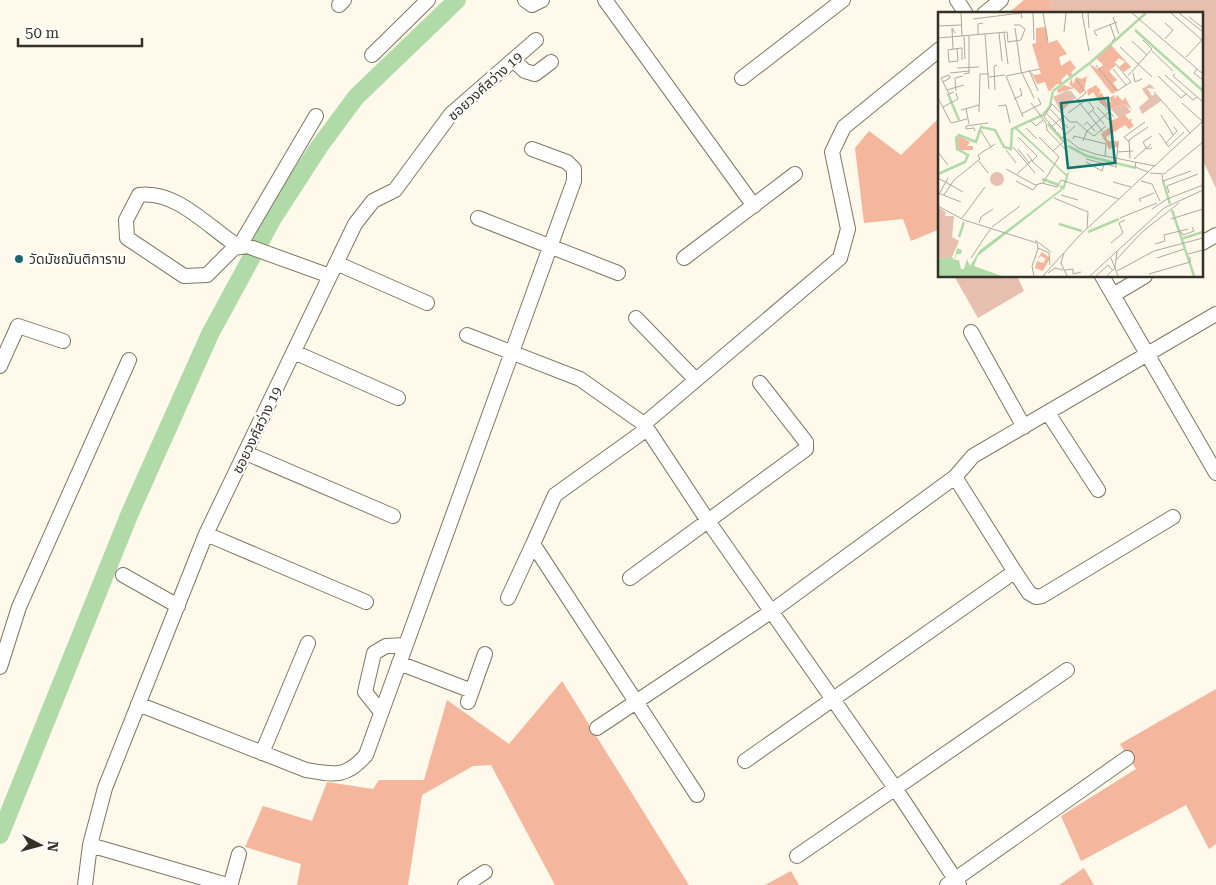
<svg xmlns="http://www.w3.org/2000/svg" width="1216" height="885" font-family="'Roboto Serif','Noto Sans Thai',serif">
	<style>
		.green { fill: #e6bfaf }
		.forest { fill: #f4b69c }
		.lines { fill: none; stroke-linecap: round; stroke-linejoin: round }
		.canal { stroke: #b0dba9; stroke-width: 18 }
		.minor-casing { stroke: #7e7762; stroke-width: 16 }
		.minor { stroke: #fff; stroke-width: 14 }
		.poi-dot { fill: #1e6574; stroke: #fff; stroke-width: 2 }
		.labels { text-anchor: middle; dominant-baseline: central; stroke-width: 4.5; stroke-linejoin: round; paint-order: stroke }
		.street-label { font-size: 14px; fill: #343128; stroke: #fff }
		.poi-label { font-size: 14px; fill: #343128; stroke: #fff; text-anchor: start }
		.inset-river { fill: none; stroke: #b0dba9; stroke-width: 2.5 }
		.inset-road { fill: none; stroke: #ada99d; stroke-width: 1 }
		.view { fill: #0f766e; fill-opacity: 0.15; stroke: #0f766e; stroke-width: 2.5 }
		.inset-edge { fill: none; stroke: #343128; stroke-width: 2.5 }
	</style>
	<rect width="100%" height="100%" fill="#fef9eb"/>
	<path class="green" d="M 1049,0 L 1216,0 L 1216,188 L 1202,159 L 1202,14 L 1054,14 Z
		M 954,276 L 1017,276 L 1024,291 L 978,318 Z"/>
	<path class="forest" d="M 1024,0 L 1049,0 L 1054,14 L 1007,14 Z
		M 940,117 L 940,229 L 911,241 L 903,219 L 864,223 L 855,148 L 869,131 L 901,155 Z
		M 562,681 L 689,885 L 555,885 L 491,765 L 473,766 L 422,795 L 408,885 L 297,885 L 301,864 L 245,847 L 263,806 L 312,821 L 327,782 L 373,789 L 379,780 L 424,780 L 447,700 L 509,744 Z
		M 1216,689 L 1216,844 L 1209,849 L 1186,805 L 1081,861 L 1061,816 L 1136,769 L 1120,744 Z
		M 1084,868 L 1094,885 L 1059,885 Z
		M 791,871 L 799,885 L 765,885 Z"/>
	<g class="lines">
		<path class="canal" d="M 0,835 L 130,513 L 210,334 L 273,218 L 319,147 L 356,97 L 457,0"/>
		<defs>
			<path id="minor" d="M 525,0 L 532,5 L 542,0
				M 605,0 L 754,206
				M 957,0 L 966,14
				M 339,5 L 344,0
				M 984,14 L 1001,0
				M 372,55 L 428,0
				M 513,60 L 525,71 L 535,74 L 551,62
				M 742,78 L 843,0
				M 316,116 L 239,247 C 209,228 177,190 139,195 L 126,220 L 127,238 L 184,276 L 207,275 L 234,248 L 247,246 L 330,276
				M 478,218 L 618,273
				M 1202,243 L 1216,235
				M 684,258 L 795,174
				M 336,263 L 427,303
				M 1102,276 L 1216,473
				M 1113,295 L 1145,276
				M 636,318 L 696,380
				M 971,332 L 1024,427
				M 467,335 L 580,379 L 644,424 L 708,521 L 895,788 L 959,885
				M 294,352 L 398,398
				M 0,366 L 18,326 L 63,341
				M 1048,413 L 1098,490
				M 644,424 L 840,258 L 848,229 L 832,152 L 844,127 L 940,49
				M 647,429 L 555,495 L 533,544 L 697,795
				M 246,453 L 393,516
				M 955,477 L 1015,572 L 1029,593 L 1036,597 L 1042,596 L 1173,517
				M 206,534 L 366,602
				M 123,575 L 178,606
				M 630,578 L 806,449 L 806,442 L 760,383
				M 508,598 L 533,544
				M 399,663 L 472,691
				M 0,667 L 19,607 L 129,360
				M 468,702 L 485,654
				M 138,704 L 306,770 C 334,775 346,778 366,755 L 574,181 L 574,169 L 567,162 L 532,149
				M 381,712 L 365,692 L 374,653 L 386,646 L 405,645
				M 597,728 L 772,611 L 955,477 L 973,456 L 1216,314
				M 262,753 L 308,643
				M 745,761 L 1007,577
				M 90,845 L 227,885
				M 797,856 L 1067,670
				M 85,885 L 90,845 L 105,788 L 206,534 L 355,224 L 373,201 L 395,190 L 451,114 L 536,40
				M 228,885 L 231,883 L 239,854
				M 465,885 L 485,872
				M 947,885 L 1127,758"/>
		</defs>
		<use href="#minor" class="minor-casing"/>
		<use href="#minor" class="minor"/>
	</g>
	<circle class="poi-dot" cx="19" cy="259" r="5"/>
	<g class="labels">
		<g class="street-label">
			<text transform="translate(485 86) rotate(-42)">ซอยวงศ์สว่าง 19</text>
			<text transform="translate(257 430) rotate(-64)">ซอยวงศ์สว่าง 19</text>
		</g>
		<g class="poi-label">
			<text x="29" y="259">วัดมัชฌันติการาม</text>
		</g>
	</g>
	<g transform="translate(938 12)">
		<rect width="265" height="265" fill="#fef9eb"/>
		<path d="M 212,72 L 217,77 L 209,76 L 214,84 L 217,82 L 223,89 L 204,102 L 201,95 L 211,87 L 204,77 ZM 130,78 L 137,86 L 123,100 L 115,85 ZM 187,92 L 193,100 L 181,106 L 173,97 ZM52 167a7 7 0 1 1 14 0a7 7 0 1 1-14 0ZM 0,195 L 8,200 L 7,204 L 16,204 L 14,225 L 21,229 L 14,245 L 0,247 Z" fill="#e6bfaf"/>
		<path d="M 108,15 L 110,31 L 119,28 L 129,42 L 121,45 L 123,54 L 132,48 L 138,56 L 133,60 L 135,63 L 132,66 L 129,62 L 123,68 L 125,72 L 119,72 L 111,80 L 107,70 L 99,72 L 92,59 L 96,63 L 103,62 L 94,32 L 98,31 L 98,16 ZM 173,33 L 193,55 L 186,60 L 181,55 L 187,50 L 181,46 L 176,51 L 178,53 L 171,59 L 179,68 L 175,71 L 180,78 L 174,82 L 151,52 L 160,57 L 165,53 L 158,46 ZM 149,64 L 146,79 L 142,82 L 136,76 L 120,81 L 119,78 L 126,73 L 135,76 L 131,72 L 134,66 L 135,73 L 138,65 L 144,67 ZM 158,73 L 163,79 L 160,82 L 164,81 L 170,93 L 173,89 L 171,86 L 176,83 L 177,87 L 179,83 L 185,89 L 187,85 L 194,98 L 187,92 L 173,97 L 163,92 L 155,80 L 150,84 L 149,78 ZM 187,103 L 191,108 L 194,106 L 193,110 L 196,114 L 191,117 L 187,113 L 168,125 L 170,129 L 181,129 L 180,135 L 171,137 L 163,122 L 174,113 L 172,109 ZM 21,124 L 32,130 L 29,134 L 35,134 L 35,138 L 21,138 L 18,130 ZM 104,240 L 112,246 L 105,259 L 97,256 L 99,249 L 105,251 L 108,247 L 103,244 L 99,247 Z" fill="#f4b69c"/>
		<path d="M 77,114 L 126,160 L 129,162 L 132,157 L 127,176 L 40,244 L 36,254 L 64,264 L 0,264 L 0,247 L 14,245 L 16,248 L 21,229 L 19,236 L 24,238 L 23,242 L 18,242 L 17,248 L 21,248 L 23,257 L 26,257 L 29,247 L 32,254 L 42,238 L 123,177 L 121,173 L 125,174 L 128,164 L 76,116 Z" fill="#b0dba9"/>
		<path class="inset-river" d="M 197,18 L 265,79M 115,79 L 153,50 L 208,1M 10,82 L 21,108M 110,112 L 126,130M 130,134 L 149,144 L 198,156M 0,162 L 27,150 L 30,143 L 19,137 L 18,126 L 21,123 L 38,130 L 43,115 L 57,118 L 66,135 L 73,137 L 74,117 L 105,103 L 112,94 L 115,79M 104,167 L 121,173M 225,169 L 232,192M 234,198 L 256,264M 121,212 L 144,219M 150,220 L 181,207M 21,225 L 26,210M 243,227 L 265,220"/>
		<path class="inset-road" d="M 23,1 L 24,24M 95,1 L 96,28M 105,1 L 110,30M 144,1 L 151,39M 150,1 L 151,16M 194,1 L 265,62M 233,1 L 264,28M 241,1 L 265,20M 175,5 L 181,22M 251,5 L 265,16M 35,7 L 83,1 L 84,6M 172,12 L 177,27 L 174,29M 0,14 L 23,13M 77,16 L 83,59 L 96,86M 126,20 L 128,1M 61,21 L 64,49M 66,21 L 70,52M 47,22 L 51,77M 40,23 L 40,12 L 45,11M 159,24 L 156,19 L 179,10M 26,25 L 27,47M 0,26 L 69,20 L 70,30 L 83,28 L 87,17 L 82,13 L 76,13M 227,27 L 235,18 L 227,11M 194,29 L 209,43M 182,35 L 214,65M 15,37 L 14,16 L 17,21M 19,37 L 20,49 L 11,50 L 10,38 L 23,36 L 24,36 L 24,48M 214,39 L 235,59M 248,45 L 264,28M 158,53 L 179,79 L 193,70 L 177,51M 19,56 L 41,55M 175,57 L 188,73M 259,57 L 256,61 L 265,68M 91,58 L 100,79M 12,61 L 31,59M 195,61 L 197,70 L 204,67M 26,62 L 31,61 L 31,24M 237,62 L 235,64 L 265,90M 227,63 L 255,88 L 259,85M 190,64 L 214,37 L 205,28M 220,64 L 243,86 L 248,82M 51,65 L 67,63M 138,67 L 148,81 L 139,88M 5,70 L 12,66 L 11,63 L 3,66 L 11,82 L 16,80M 9,78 L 26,73M 57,78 L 56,54 L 59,53M 18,79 L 17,66 L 25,64M 132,79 L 165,120M 216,80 L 252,121M 0,86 L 13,111 L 29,107M 76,87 L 84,83 L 82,76M 93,91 L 108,111 L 109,118 L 128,138M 164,91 L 176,105M 244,91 L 264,109M 60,94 L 68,93 L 72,111M 5,95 L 20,87 L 18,81M 159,95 L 171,108M 28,97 L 31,112M 112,97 L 130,116M 23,98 L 41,93M 155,99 L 166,112M 41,100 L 42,62 L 51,62M 130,101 L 148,88M 83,102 L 103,92 L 100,86M 109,102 L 126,119M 150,102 L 156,97 L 151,90M 223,103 L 235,123M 85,105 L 68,64 L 102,57M 93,109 L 98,114 L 105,108M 146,113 L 149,110 L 157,119M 114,114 L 126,104M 88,116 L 99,127M 37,119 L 36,116 L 28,117 L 28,114 L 50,111M 43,119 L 53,135M 118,119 L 106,105 L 114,92 L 132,110 L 139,110 L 149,119M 149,119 L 156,124 L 168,114M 119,120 L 124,126 L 137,114M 221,121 L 230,134M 80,125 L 99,144 L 94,149M 101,125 L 121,145 L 105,171M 129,127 L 140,136 L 157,142 L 217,154M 135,127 L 136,124 L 168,132 L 167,144M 145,129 L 149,119 L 173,98M 191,130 L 186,125 L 207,110M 228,131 L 239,119 L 236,115M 75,135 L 97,161M 230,135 L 246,120M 214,136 L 209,137 L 205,130 L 214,124M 80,137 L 91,151M 68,138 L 78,151M 115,139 L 127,128 L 125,125M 0,140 L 10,153M 179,140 L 195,139M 192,146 L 191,128 L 210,115M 148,147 L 179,155M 196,147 L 213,132M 41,149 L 50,161M 94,149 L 106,160M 148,150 L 164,159 L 166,152M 198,150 L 197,155 L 210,160M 178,155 L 180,131M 68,157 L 97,173 L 104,171 L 119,175 L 123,168 L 181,187M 212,161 L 226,162 L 265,130M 79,162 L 94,148 L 89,142M 224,163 L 225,169 L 253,159M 0,166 L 25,180M 78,169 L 95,178 L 99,173M 203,169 L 214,172 L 222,189M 175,170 L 193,175M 0,181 L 23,190M 231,181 L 229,174 L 260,162M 1,182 L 10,166M 6,183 L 16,168 L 42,147 L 40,143 L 57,132M 123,183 L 140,188M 116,186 L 150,200 L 149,216M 203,190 L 201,187 L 216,181M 0,194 L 26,208 L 99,231 L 100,237 L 94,254 L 96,264M 214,197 L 229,187 L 265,173M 24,206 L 47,175M 182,206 L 219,191M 233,207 L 265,197M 41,211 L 43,205 L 55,197M 54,215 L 82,194M 242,219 L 245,223 L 256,219 L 254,215M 97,228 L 113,240M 173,231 L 185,221 L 181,211 L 187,208M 217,232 L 227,229 L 226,223 L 250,217M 100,236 L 111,241 L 112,253M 126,241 L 123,251 L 129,264M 250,242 L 265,238M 33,246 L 53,216M 173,246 L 180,264M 219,246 L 246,237M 178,248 L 204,220 L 241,191M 127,258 L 135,257 L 135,262 L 143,260M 179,259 L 216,239 L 265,226M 110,261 L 117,256 L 125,258M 211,262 L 252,250 L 252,245M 105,264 L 141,224 L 265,109M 152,264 L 226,196 L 265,178M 158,264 L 170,253 L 175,259M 169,264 L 177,256 L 179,239"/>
		<path class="view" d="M 170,86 L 177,151 L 130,156 L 123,91 Z"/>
		<rect width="265" height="265" class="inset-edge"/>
	</g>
	<g transform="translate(40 845) rotate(96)" stroke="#ffffff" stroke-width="4" paint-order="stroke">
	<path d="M0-4L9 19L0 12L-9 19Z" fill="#343128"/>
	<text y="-8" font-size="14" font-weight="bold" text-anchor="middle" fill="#343128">N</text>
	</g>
	<path d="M18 38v8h124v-8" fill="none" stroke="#343128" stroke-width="2.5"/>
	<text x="25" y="38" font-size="15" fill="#343128" stroke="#ffffff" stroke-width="4" paint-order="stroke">50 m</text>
</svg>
